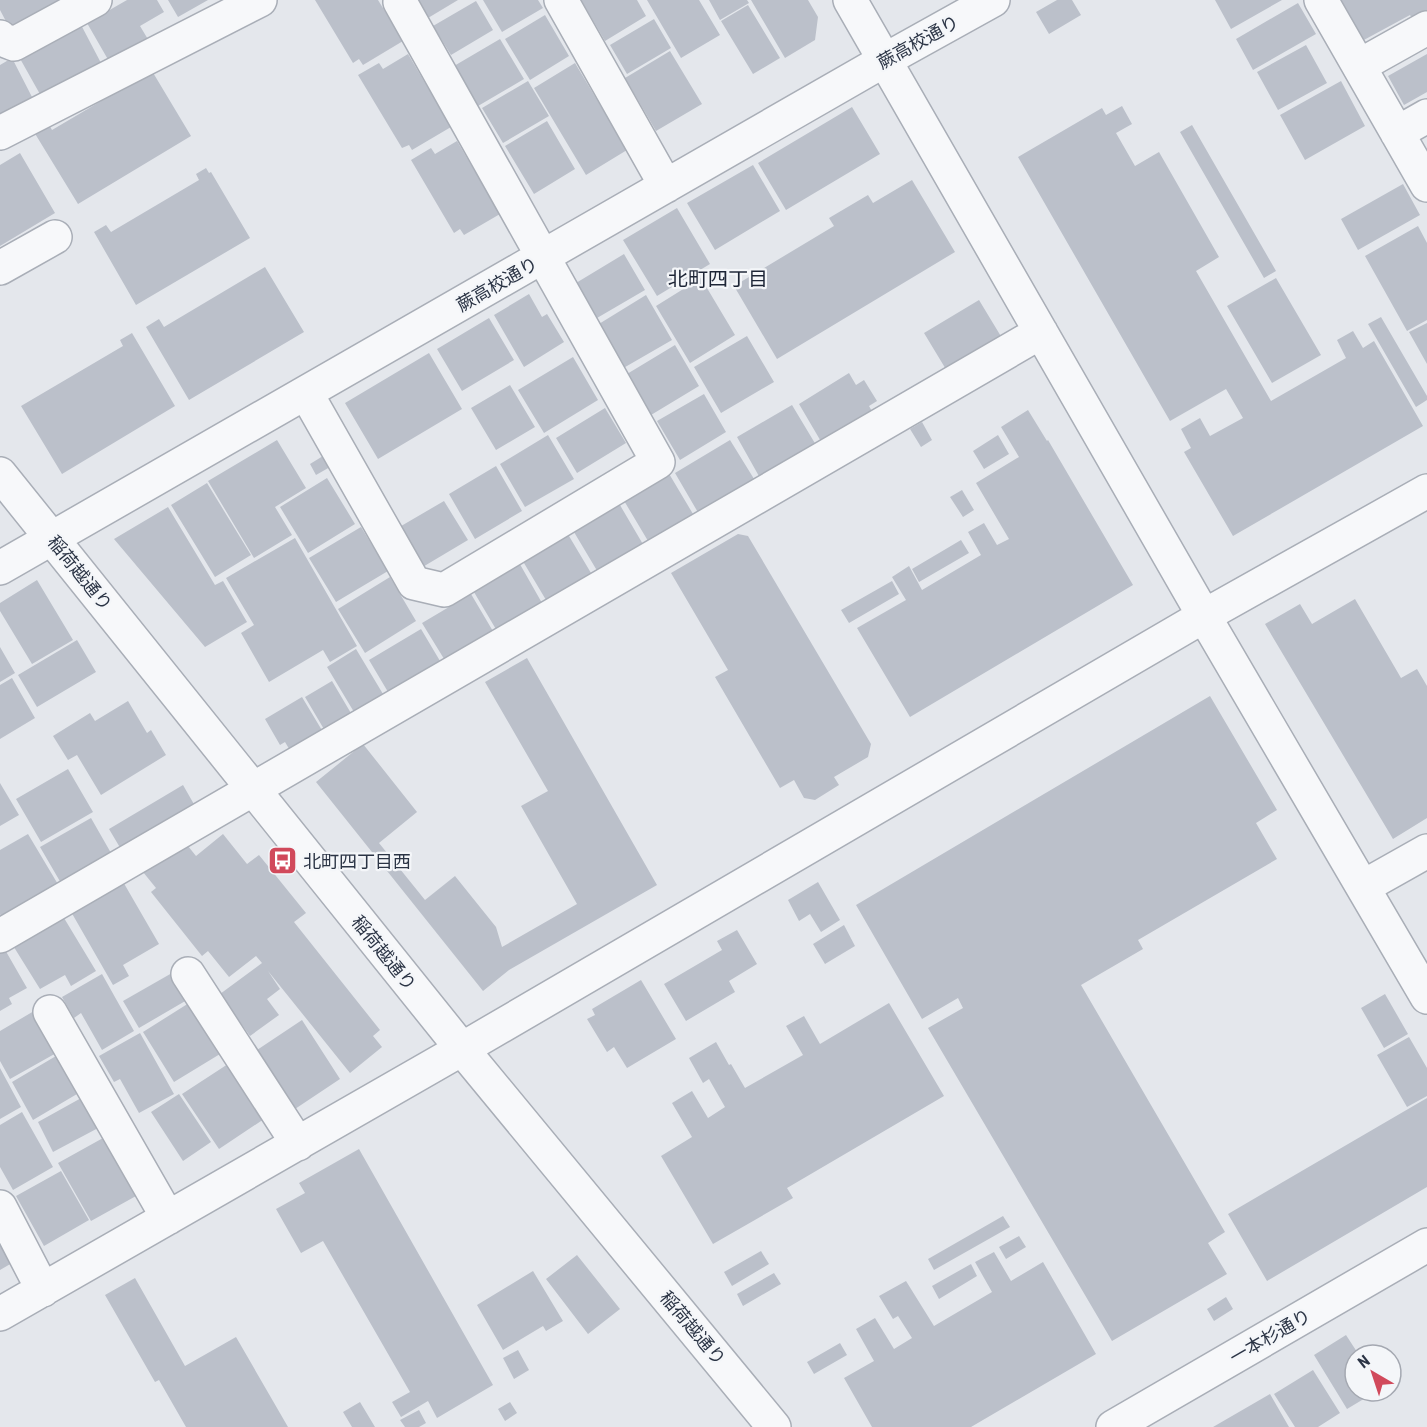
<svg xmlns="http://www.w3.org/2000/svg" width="1427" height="1427" font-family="'Roboto Condensed','Noto Sans JP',sans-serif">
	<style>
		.building { fill: #bbc0ca }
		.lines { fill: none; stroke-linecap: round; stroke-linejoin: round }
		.minor-casing { stroke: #a9aeb7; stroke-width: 36 }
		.minor { stroke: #f7f8fa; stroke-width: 33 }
		.labels { text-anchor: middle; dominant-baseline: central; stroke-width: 4.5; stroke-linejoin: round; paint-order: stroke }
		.street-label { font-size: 18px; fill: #2b3445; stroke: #f4f6f9 }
		.poi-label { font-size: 18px; fill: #2b3445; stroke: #f4f6f9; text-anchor: start }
		.neighbourhood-label { font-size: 20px; fill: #1d2536; stroke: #f4f6f9 }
	</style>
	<rect width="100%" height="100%" fill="#e4e7ec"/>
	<path class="building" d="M 0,0 L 59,0 L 9,27 L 0,10 Z
		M 127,0 L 157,0 L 164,12 L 140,26 L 149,41 L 110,63 L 87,23 Z
		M 168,0 L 208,0 L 178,17 Z
		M 315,0 L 378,0 L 403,41 L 363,65 L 359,59 L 353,63 Z
		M 417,0 L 458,0 L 428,18 Z
		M 483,0 L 538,0 L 543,8 L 502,32 Z
		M 581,0 L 637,0 L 646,16 L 605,41 Z
		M 647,0 L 699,0 L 720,35 L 681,58 Z
		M 709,0 L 747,0 L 749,3 L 720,20 Z
		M 751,0 L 808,0 L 818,17 L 815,40 L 785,58 Z
		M 1057,0 L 1072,0 L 1081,15 L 1049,34 L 1036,12 Z
		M 1215,0 L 1282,0 L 1231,29 Z
		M 1340,0 L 1427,0 L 1427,10 L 1412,18 L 1410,15 L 1362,41 Z
		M 476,1 L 493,30 L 451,55 L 433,26 Z
		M 1298,3 L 1316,34 L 1253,70 L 1236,39 Z
		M 748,5 L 780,58 L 753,74 L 721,21 Z
		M 545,15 L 569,56 L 530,80 L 505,39 Z
		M 654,19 L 671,48 L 627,74 L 610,45 Z
		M 79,21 L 101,63 L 41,96 L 18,55 Z
		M 500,39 L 524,79 L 478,106 L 454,66 Z
		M 1306,45 L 1327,83 L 1278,110 L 1257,72 Z
		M 670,51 L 702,104 L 656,131 L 625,78 Z
		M 408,54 L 451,127 L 412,150 L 409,145 L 402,148 L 358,75 L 379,63 L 383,69 Z
		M 1427,54 L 1427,92 L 1404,105 L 1388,76 Z
		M 12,58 L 32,97 L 0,114 L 0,65 Z
		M 575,63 L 627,150 L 586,175 L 534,88 Z
		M 152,71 L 191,136 L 78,204 L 34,132 L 48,123 L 52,130 Z
		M 528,81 L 549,116 L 503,143 L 482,108 Z
		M 1341,81 L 1365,126 L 1305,160 L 1280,115 Z
		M 1122,106 L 1132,124 L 1116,133 L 1135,166 L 1159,152 L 1219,257 L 1196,271 L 1271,401 L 1346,358 L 1337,340 L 1353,331 L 1363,348 L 1374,341 L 1423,426 L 1233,536 L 1184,452 L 1191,448 L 1181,429 L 1200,418 L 1210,436 L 1243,418 L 1226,389 L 1170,421 L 1018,157 L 1102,108 L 1106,115 Z
		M 852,107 L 880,154 L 786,210 L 758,163 Z
		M 547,121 L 575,169 L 534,194 L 505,146 Z
		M 1192,125 L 1276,271 L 1264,278 L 1180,132 Z
		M 457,141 L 500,214 L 464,235 L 460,229 L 454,233 L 411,160 L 431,148 L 435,154 Z
		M 20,153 L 55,213 L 0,246 L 0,165 Z
		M 753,165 L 780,211 L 715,250 L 687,203 Z
		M 206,168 L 209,173 L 211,172 L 250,238 L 136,305 L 94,232 L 106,225 L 111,232 L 199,180 L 196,174 Z
		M 912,180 L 955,252 L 777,359 L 734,286 L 834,226 L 829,218 L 868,195 L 873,203 Z
		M 1403,184 L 1420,215 L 1358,250 L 1341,219 Z
		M 677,208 L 710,264 L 657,296 L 623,240 Z
		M 1418,226 L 1427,243 L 1427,320 L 1407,331 L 1365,256 Z
		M 624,254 L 645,290 L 597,318 L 576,283 Z
		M 265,267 L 304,332 L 189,400 L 146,327 L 159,319 L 164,327 Z
		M 701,278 L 735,335 L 690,363 L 656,306 Z
		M 1276,278 L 1321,355 L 1272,383 L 1227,306 Z
		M 529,294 L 542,317 L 547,314 L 564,342 L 524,367 L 494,315 Z
		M 646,295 L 672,340 L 620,370 L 594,327 Z
		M 979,300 L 1005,343 L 950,376 L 924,333 Z
		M 1381,317 L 1427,396 L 1427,400 L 1416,407 L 1368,324 Z
		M 489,318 L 514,360 L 462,391 L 437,349 Z
		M 1427,323 L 1427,364 L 1409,332 Z
		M 132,333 L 175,406 L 62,474 L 21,406 L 123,346 L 120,340 Z
		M 747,336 L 774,382 L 721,413 L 694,367 Z
		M 675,345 L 699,386 L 651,415 L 627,374 Z
		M 429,353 L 462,409 L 378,459 L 345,403 Z
		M 573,357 L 598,400 L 544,433 L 518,390 Z
		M 849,373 L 856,385 L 864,380 L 877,401 L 869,406 L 877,420 L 826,450 L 799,404 Z
		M 510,385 L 535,427 L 496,450 L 471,408 Z
		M 704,394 L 726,432 L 680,460 L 657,421 Z
		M 792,405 L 816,445 L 760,478 L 737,437 Z
		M 605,408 L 626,443 L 577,473 L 556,438 Z
		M 1028,410 L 1047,441 L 1048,440 L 1133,585 L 910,717 L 857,628 L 906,600 L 892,577 L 909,566 L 922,590 L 981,555 L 968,532 L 984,523 L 997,545 L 1009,539 L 976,483 L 1019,457 L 1001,427 Z
		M 922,422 L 932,440 L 921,447 L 910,429 Z
		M 548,435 L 574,479 L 525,507 L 500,464 Z
		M 998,435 L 1009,454 L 984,469 L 973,451 Z
		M 277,440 L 306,488 L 275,507 L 292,535 L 254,558 L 208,481 Z
		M 730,440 L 759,487 L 703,521 L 675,473 Z
		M 323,456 L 330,467 L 316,475 L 310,464 Z
		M 496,466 L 522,511 L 475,539 L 449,494 Z
		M 668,472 L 696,519 L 651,546 L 623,499 Z
		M 327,478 L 355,524 L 308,553 L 280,507 Z
		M 207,483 L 251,555 L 215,577 L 171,505 Z
		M 962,490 L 974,510 L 963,517 L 950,497 Z
		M 617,500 L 644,546 L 599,574 L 571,527 Z
		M 444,501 L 468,540 L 421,568 L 396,529 Z
		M 168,507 L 215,585 L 223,581 L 247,622 L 205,647 L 114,539 Z
		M 361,527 L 388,571 L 336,602 L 309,558 Z
		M 566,531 L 591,573 L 546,600 L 521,558 Z
		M 738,534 L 748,536 L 871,744 L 868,757 L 834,777 L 839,785 L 815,800 L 804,798 L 794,780 L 780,788 L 715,677 L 728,670 L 671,573 Z
		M 295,538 L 357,646 L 330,662 L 323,650 L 269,682 L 241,633 L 254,625 L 226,578 Z
		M 961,540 L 969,553 L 919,582 L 912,569 Z
		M 517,559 L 542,603 L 497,631 L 471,587 Z
		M 390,577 L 416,621 L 365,653 L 338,609 Z
		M 37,580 L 73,640 L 32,664 L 0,611 L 0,603 Z
		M 892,581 L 899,594 L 849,623 L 841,610 Z
		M 471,594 L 497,638 L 449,667 L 422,623 Z
		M 1355,599 L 1401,678 L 1417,669 L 1427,686 L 1427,818 L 1393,839 L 1265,624 L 1300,604 L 1312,624 Z
		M 421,629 L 443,666 L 391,697 L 369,660 Z
		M 77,640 L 96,672 L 37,707 L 18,675 Z
		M 0,647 L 15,673 L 0,682 Z
		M 356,649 L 389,704 L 360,722 L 327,667 Z
		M 527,658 L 657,885 L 509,970 L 483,991 L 316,782 L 363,744 L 417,812 L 379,843 L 425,900 L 455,876 L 496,927 L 502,947 L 577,904 L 521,806 L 548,791 L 485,682 Z
		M 12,678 L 35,718 L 0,739 L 0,685 Z
		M 332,681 L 355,720 L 328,736 L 305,697 Z
		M 1210,696 L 1277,810 L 1256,823 L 1277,859 L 1138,940 L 1143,949 L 1081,985 L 1225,1232 L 1208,1243 L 1227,1274 L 1112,1341 L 928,1028 L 963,1008 L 958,998 L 922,1019 L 856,905 Z
		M 302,697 L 326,737 L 294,757 L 285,742 L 280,745 L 265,719 Z
		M 128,701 L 147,733 L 151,730 L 166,755 L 101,795 L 77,755 L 68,760 L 53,736 L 90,713 L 95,721 Z
		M 68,769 L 93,812 L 41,842 L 16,799 Z
		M 0,783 L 19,815 L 0,826 Z
		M 183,785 L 199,813 L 125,856 L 109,829 Z
		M 91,818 L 115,860 L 65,890 L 40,847 Z
		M 28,834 L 59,886 L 2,919 L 0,914 L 0,850 Z
		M 223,834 L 247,864 L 259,855 L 306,913 L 294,922 L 380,1030 L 373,1036 L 382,1047 L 350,1073 L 268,971 L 280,989 L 267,999 L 279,1015 L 250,1036 L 220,994 L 262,963 L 256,956 L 229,977 L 208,951 L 202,956 L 151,892 L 156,888 L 143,872 L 188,846 L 196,856 Z
		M 122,880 L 159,944 L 123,965 L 129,976 L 113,985 L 70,910 Z
		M 818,882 L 840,920 L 821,932 L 810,914 L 799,921 L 788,900 Z
		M 61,913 L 96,971 L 71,986 L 65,975 L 40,989 L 12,944 Z
		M 844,925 L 855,946 L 825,964 L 813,944 Z
		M 737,930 L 757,964 L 729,981 L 735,992 L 686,1021 L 664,984 L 722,950 L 717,941 Z
		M 4,948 L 27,988 L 9,998 L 12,1004 L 0,1011 L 0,950 Z
		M 172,973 L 187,1000 L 139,1028 L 123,1001 Z
		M 102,974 L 134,1031 L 102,1050 L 81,1013 L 74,1018 L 62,997 Z
		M 641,980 L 676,1039 L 627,1068 L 614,1047 L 607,1052 L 587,1019 L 595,1015 L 592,1009 Z
		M 1385,994 L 1408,1034 L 1384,1048 L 1361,1008 Z
		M 189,1003 L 220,1054 L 174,1082 L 143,1032 Z
		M 889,1003 L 944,1096 L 787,1188 L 793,1198 L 713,1244 L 661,1156 L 692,1137 L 672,1103 L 692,1091 L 708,1118 L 725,1107 L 709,1079 L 703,1083 L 689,1058 L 716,1042 L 729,1065 L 731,1064 L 745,1088 L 803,1055 L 786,1026 L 804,1016 L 820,1044 Z
		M 34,1011 L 58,1052 L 10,1079 L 0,1061 L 0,1031 Z
		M 302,1020 L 340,1079 L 295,1109 L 257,1050 Z
		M 140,1033 L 174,1094 L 139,1113 L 120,1079 L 114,1082 L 99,1056 Z
		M 1409,1037 L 1427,1068 L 1427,1096 L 1407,1107 L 1377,1055 Z
		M 56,1056 L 77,1094 L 33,1120 L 12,1082 Z
		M 228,1064 L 264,1119 L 219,1149 L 182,1094 Z
		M 0,1068 L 21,1107 L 0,1119 Z
		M 179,1094 L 211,1142 L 183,1161 L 151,1112 Z
		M 83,1097 L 100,1127 L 53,1152 L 38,1122 Z
		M 1427,1098 L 1427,1187 L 1267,1281 L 1228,1214 Z
		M 22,1112 L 53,1167 L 13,1190 L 0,1167 L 0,1125 Z
		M 103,1138 L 136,1196 L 91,1221 L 58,1163 Z
		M 359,1149 L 493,1385 L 437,1418 L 428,1401 L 401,1417 L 392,1402 L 410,1392 L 323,1241 L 301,1253 L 276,1209 L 305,1193 L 299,1183 Z
		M 61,1171 L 89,1220 L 44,1246 L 16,1196 Z
		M 1003,1216 L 1010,1227 L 934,1270 L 928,1259 Z
		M 1019,1236 L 1026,1247 L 1006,1259 L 999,1247 Z
		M 0,1241 L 12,1263 L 0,1270 Z
		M 761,1251 L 769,1264 L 732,1286 L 724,1272 Z
		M 994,1252 L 1011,1281 L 1043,1262 L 1096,1354 L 971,1427 L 872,1427 L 844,1378 L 874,1361 L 856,1329 L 875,1318 L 894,1349 L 912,1338 L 898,1316 L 893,1319 L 879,1296 L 906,1281 L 934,1326 L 992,1292 L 975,1262 Z
		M 577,1255 L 620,1309 L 588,1334 L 546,1279 Z
		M 971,1264 L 977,1276 L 939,1299 L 932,1286 Z
		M 533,1271 L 563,1321 L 546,1331 L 543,1326 L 503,1350 L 477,1305 Z
		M 774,1273 L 781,1284 L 743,1306 L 737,1294 Z
		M 135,1278 L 185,1366 L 236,1337 L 288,1427 L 186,1427 L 159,1380 L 155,1382 L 105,1295 Z
		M 1226,1297 L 1233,1309 L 1214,1321 L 1207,1309 Z
		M 1346,1335 L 1359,1355 L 1355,1355 L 1355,1391 L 1377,1391 L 1347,1409 L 1314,1355 Z
		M 840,1343 L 847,1355 L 814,1374 L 807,1362 Z
		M 518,1350 L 529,1370 L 514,1379 L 503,1358 Z
		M 1313,1370 L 1340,1413 L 1318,1427 L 1295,1427 L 1274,1394 Z
		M 1270,1394 L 1289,1427 L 1213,1427 Z
		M 360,1402 L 375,1427 L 352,1427 L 343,1412 Z
		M 510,1402 L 517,1413 L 505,1421 L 498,1409 Z
		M 419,1410 L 426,1423 L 419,1427 L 405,1427 L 400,1420 Z"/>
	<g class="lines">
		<defs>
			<path id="minor" d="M 561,0 L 666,186
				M 850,0 L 1204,616 L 1427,997
				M 1321,0 L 1427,185
				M 0,37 L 1,39 L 14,44 L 95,0
				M 1359,66 L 1427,28
				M 0,133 L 260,0
				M 1397,133 L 1427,116
				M 0,268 L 55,237
				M 306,393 L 414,583 L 444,590 L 658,462 L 400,2
				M 0,474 L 462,1049 L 774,1427
				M 0,568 L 885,60 L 993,0
				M 1363,887 L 1427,851
				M 0,936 L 1041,332
				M 188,974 L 298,1144
				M 50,1012 L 168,1218
				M 0,1207 L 43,1290
				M 0,1314 L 462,1049 L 1204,616 L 1427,491
				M 1113,1427 L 1427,1245"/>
		</defs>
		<use href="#minor" class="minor-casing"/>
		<use href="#minor" class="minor"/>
	</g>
	<defs>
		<symbol id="bus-square" viewBox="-11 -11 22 22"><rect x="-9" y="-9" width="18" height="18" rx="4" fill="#d1495b" stroke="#f4f6f9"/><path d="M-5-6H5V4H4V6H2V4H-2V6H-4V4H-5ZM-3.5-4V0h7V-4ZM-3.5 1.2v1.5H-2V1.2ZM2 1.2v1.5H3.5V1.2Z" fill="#fff"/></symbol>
	</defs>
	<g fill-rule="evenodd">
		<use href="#bus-square" x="266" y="844" width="33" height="33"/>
	</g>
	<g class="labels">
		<g class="street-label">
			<text transform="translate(918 42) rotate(-29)">蕨高校通り</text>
			<text transform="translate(497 284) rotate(-30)">蕨高校通り</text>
			<text transform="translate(80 573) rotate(51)">稲荷越通り</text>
			<text transform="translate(384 953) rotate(51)">稲荷越通り</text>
			<text transform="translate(693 1328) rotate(50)">稲荷越通り</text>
			<text transform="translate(1270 1336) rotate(-30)">一本杉通り</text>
		</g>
		<g class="poi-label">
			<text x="303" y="861">北町四丁目西</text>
		</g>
		<g class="neighbourhood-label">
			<text x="718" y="279">北町四丁目</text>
		</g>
	</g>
	<g transform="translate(1373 1373) rotate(321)"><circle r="28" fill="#f4f6f9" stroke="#a4a8b1" stroke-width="1.5"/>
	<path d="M0-4.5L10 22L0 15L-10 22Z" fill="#d1495b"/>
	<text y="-9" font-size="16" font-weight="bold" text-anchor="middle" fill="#2b3445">N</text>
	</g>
</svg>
